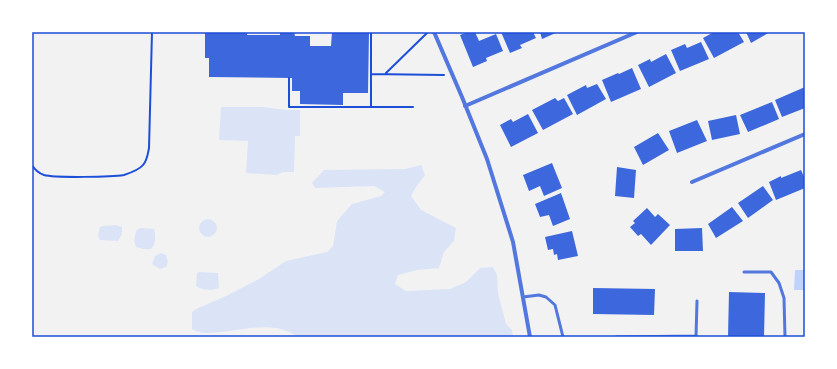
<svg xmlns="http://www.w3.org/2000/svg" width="837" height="369" font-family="Overpass,sans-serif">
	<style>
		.green { fill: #dbe4f7 }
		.water { fill: #bfd3fe }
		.building { fill: #3d67dc }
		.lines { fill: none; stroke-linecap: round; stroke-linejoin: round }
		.path { stroke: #1d4ed8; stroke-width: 2 }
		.service { stroke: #5277de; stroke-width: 3 }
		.minor { stroke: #5277de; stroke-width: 4 }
		.neatline { fill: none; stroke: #1d4ed8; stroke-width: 1.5 }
	</style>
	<rect width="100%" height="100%" fill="#f2f2f2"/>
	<path class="green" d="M 221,107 L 262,107 L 287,110 L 300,110 L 300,136 L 295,136 L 294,172 L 283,172 L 277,175 L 246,173 L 248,141 L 219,140 Z
		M 421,165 L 425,175 L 416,187 L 411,196 L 421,210 L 456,228 L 454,241 L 444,252 L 439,268 L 417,270 L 398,275 L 395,284 L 406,291 L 450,289 L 466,282 L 480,268 L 493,267 L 497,275 L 498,293 L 506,324 L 512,330 L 513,337 L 298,337 C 270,317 235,334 204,333 C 200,333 196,331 192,329 L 192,312 L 196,309 L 226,296 L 259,279 L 286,261 L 327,252 L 333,246 L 337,221 L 352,204 L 381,196 L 385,192 L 374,186 L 315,188 L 312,183 L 324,170 L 405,169 Z
		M199 228a9 9 0 1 1 18 0a9 9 0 1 1-18 0Z
		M 116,225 L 122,227 L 122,234 L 118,241 L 100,240 L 98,235 L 100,227 L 103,226 Z
		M 140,228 L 154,229 C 156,235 156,244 151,249 L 143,249 L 136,247 L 134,240 L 136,231 Z
		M 161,253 L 166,255 L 168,262 L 166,267 L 160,269 L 152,264 L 155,256 Z
		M 199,272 L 218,273 L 219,288 C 213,291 201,290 196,286 L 197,273 Z"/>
	<path class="water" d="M 795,270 L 804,270 L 804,290 L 794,290 Z"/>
	<path class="building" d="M 205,32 L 247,32 L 247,35 L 280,35 L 280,32 L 294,32 L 295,36 L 310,36 L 310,46 L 331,46 L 332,32 L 369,32 L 368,93 L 343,93 L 343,105 L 300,104 L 300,91 L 292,91 L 292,78 L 209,77 L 209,58 L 205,58 Z
		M 468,32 L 475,32 L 479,41 L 496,34 L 503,51 L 486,58 L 487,61 L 473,67 L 460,35 Z
		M 501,32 L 533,32 L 536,38 L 520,45 L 522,48 L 510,53 Z
		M 540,32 L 558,32 L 542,39 Z
		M 714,32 L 738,32 L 744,42 L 714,58 L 703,38 Z
		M 746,32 L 770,32 L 751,43 Z
		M 701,42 L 709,59 L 680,71 L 671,50 L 685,44 L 687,48 Z
		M 666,54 L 676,73 L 649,87 L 638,65 L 650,59 L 651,62 Z
		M 632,68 L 641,89 L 611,102 L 602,80 L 618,73 L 619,74 Z
		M 597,84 L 606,99 L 577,115 L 567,95 L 586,85 L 587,88 Z
		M 805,87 L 805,108 L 782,117 L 775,100 Z
		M 555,98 L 558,101 L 564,98 L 573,114 L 543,130 L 532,110 Z
		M 772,102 L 779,119 L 748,132 L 740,115 Z
		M 528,114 L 538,133 L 511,147 L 500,125 L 511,119 L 513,122 Z
		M 736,115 L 740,134 L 712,140 L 708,121 Z
		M 697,120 L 707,141 L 677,153 L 669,131 Z
		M 658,133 L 669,150 L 643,165 L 634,147 Z
		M 552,163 L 562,188 L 544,196 L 540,186 L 529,191 L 523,175 Z
		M 617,167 L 636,170 L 634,198 L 615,196 Z
		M 801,170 L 805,179 L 805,188 L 776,200 L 769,182 L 781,176 L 781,178 Z
		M 763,186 L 773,200 L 748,218 L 738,203 Z
		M 561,193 L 570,219 L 553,226 L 549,215 L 540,217 L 535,204 Z
		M 732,207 L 743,221 L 716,238 L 708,224 Z
		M 647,208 L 655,217 L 658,214 L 670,225 L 651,245 L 641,234 L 638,236 L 630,227 L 635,223 L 633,221 Z
		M 702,228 L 703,251 L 675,251 L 675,229 Z
		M 572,231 L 578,256 L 558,260 L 557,254 L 554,255 L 553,249 L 548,250 L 545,237 Z
		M 593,288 L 655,289 L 654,315 L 593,314 Z
		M 729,292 L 765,293 L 764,337 L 728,337 Z"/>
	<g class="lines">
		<path class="path" d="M 386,73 L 427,33
			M 371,74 L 444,75
			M 289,78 L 289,107 L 413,107
			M 371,107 L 371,32
			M 32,165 C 35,170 38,173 44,175 C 55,178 112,177 124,175 C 130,173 139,170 143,165 C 147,161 148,153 149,148 L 152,32"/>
		<path class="service" d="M 744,272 L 771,272 L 779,283 L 784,298 L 785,337
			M 523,297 L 539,295 L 546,297 L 555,305 L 563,337
			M 616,337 L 696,336
			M 696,337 L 697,301"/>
		<path class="minor" d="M 434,32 L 462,97 L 487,159 L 513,242 L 530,337
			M 465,106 L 637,32
			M 692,182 L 805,134"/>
	</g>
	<rect width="837" height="369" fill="none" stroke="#ffffff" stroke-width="66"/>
	<rect x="33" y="33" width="771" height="303" class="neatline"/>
</svg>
